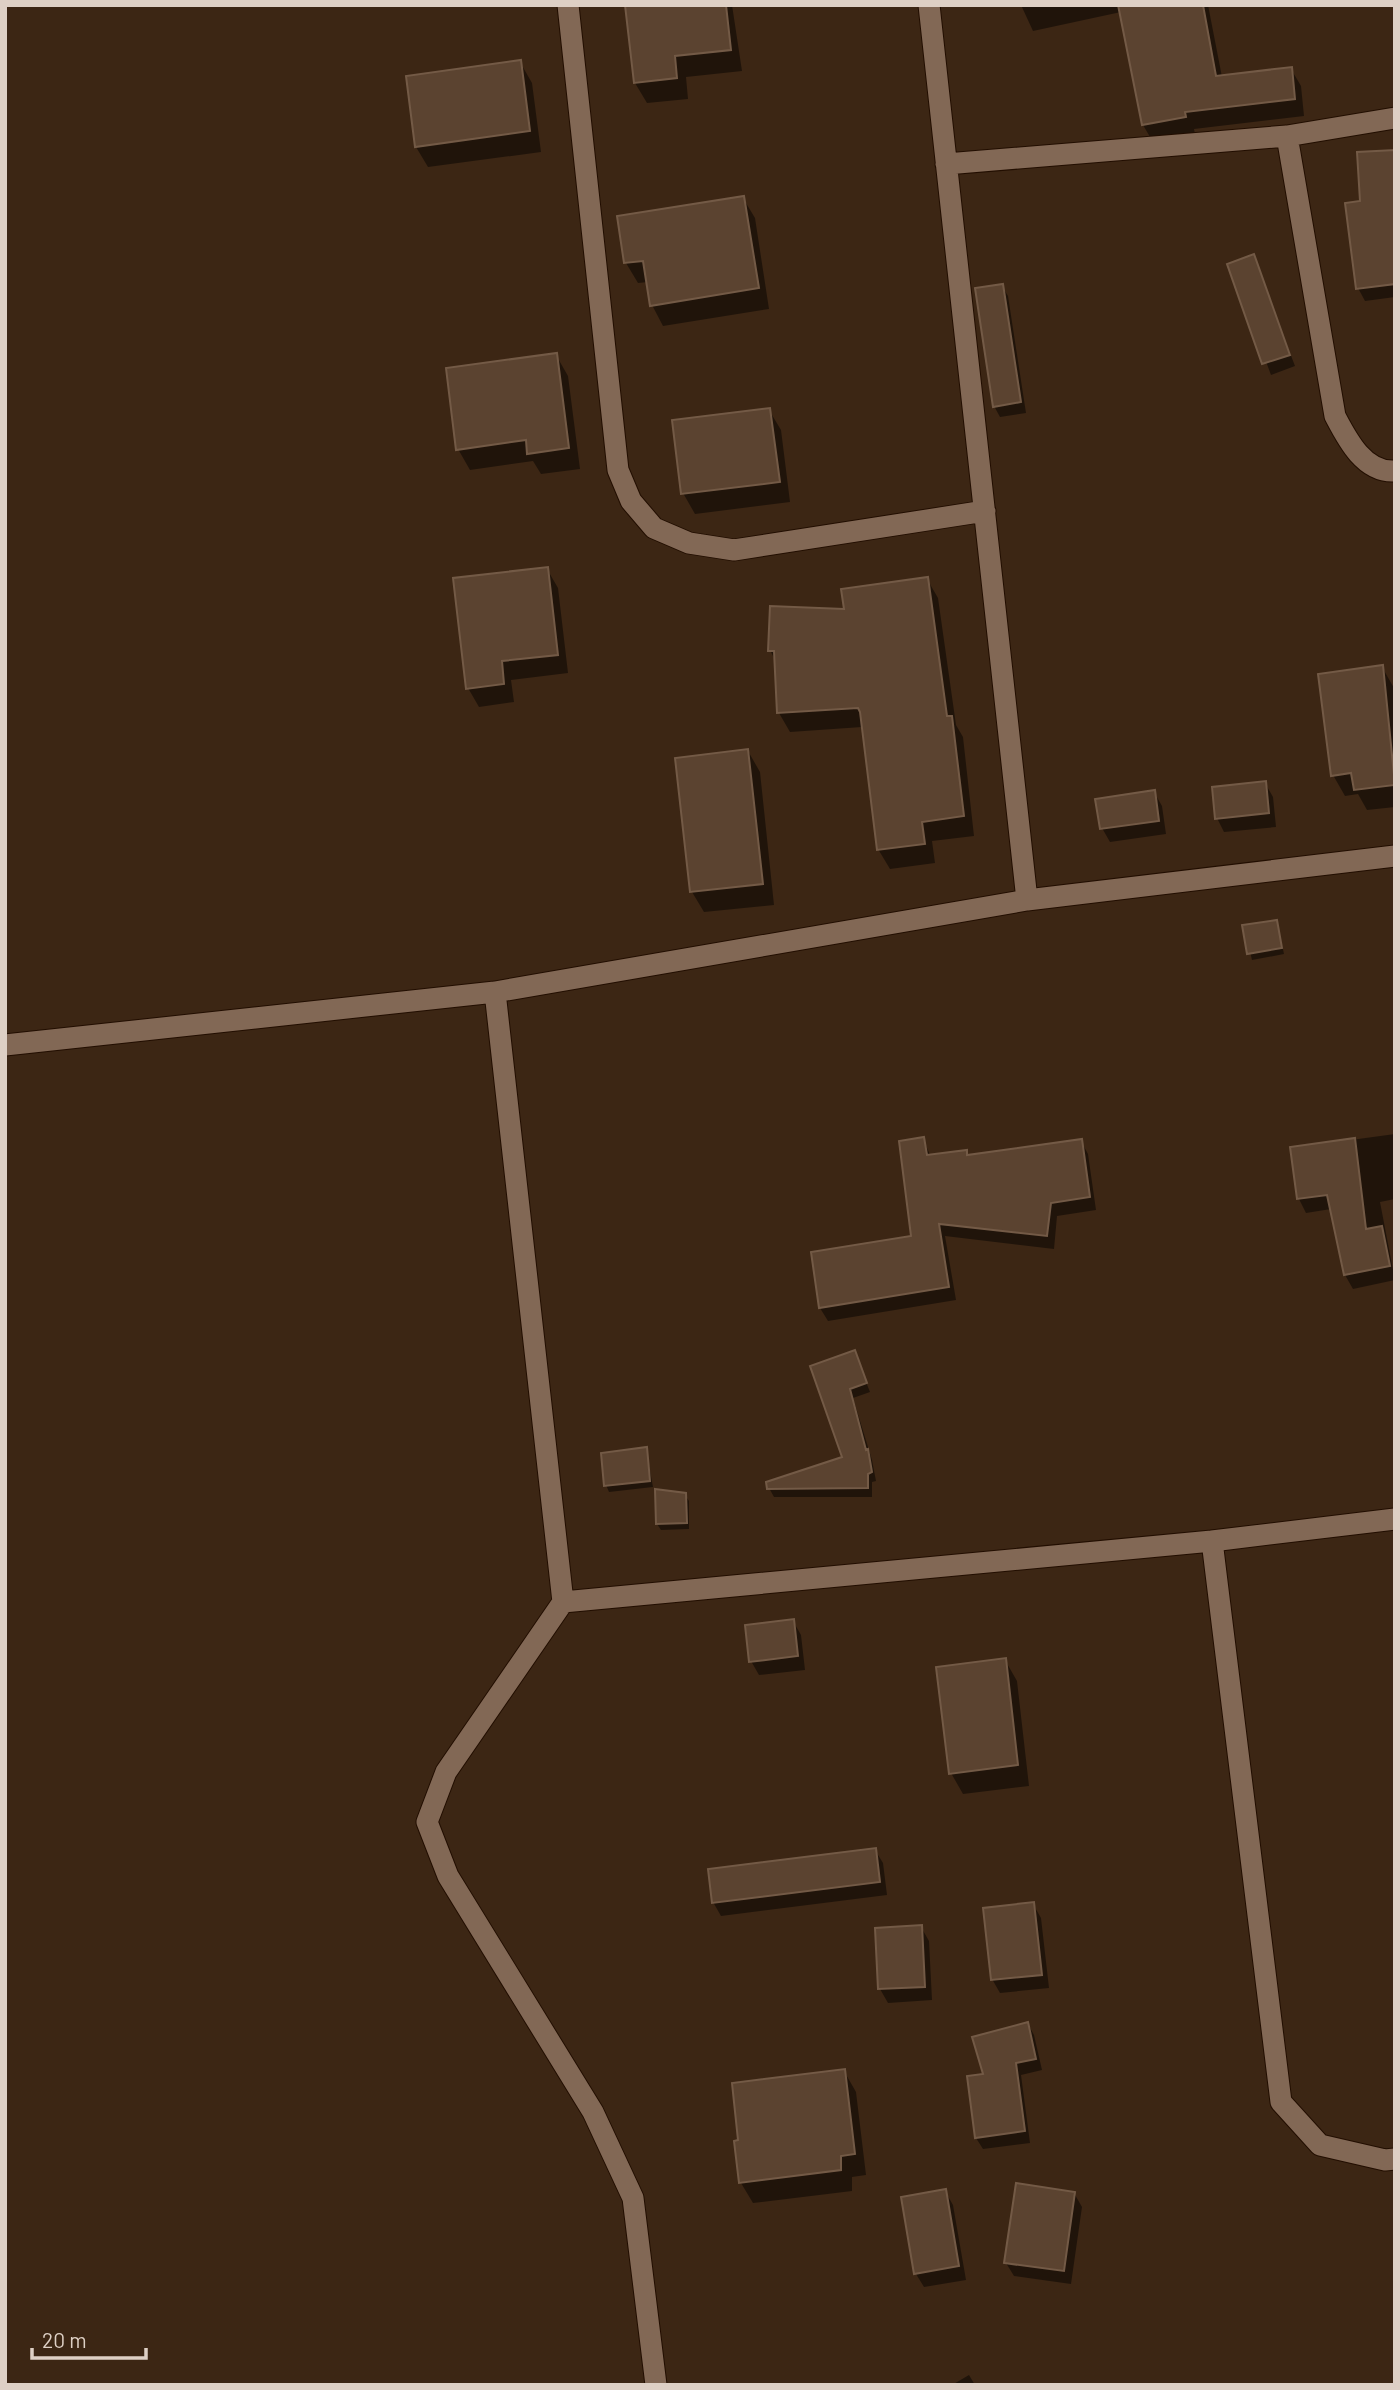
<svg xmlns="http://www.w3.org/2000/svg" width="1400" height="2390" font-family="Barlow,sans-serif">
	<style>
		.shadow { fill: #0007 }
		.building { fill: #5b4330; stroke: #735a46; stroke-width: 2 }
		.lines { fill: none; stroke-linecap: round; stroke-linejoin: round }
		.street-casing { stroke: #220e00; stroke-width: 23 }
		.street { stroke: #826855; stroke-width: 21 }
	</style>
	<rect width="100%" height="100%" fill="#3c2614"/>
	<path class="shadow" d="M 627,5 L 732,5 L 742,71 L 686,77 L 688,99 L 647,103 L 635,83 Z
		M 1021,5 L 1208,5 L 1222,77 L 1291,69 L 1301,86 L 1304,116 L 1194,129 L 1195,134 L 1153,142 L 1143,125 L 1121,12 L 1033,31 Z
		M 520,62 L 532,83 L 541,152 L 428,167 L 416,147 Z
		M 1395,156 L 1395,297 L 1365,301 L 1358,288 L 1362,203 Z
		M 743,198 L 755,218 L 769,309 L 663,326 L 652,305 L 648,282 L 638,283 L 626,263 Z
		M 1253,257 L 1295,366 L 1271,375 L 1230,265 Z
		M 1002,286 L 1008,296 L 1026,413 L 1000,417 L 994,406 Z
		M 556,355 L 568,376 L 580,469 L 541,474 L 533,461 L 470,470 L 458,449 Z
		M 769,410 L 781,430 L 790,502 L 695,514 L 683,493 Z
		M 547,569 L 558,588 L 568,673 L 511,680 L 514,702 L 479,707 L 468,688 Z
		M 927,579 L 938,598 L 956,725 L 963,737 L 974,836 L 932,841 L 935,863 L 890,869 L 878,849 L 862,727 L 790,732 L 779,713 L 776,662 L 770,650 L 846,610 Z
		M 1382,667 L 1394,688 L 1395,697 L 1395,807 L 1367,810 L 1358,794 L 1345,796 L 1333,775 Z
		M 748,751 L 760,772 L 774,905 L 704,912 L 692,892 Z
		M 1265,783 L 1273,797 L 1276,827 L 1224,832 L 1217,818 Z
		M 1154,792 L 1162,806 L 1166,834 L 1110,842 L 1102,828 Z
		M 1277,922 L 1284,954 L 1252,960 L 1244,927 Z
		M 1395,1134 L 1395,1199 L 1380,1202 L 1395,1280 L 1353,1289 L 1345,1275 L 1331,1209 L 1306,1213 L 1299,1199 L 1292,1148 Z
		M 923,1139 L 931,1157 L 966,1152 L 969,1157 L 1081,1141 L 1088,1154 L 1096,1210 L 1057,1216 L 1054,1249 L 945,1236 L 956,1300 L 828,1321 L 820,1308 L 913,1238 Z
		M 854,1352 L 870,1392 L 853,1398 L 872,1460 L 876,1481 L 872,1482 L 872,1497 L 774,1497 L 769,1488 L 845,1458 L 812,1367 Z
		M 646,1449 L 653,1487 L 609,1492 L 606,1485 Z
		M 685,1495 L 689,1501 L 689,1529 L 661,1530 L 657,1524 Z
		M 793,1621 L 801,1635 L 805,1670 L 759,1675 L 751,1661 Z
		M 1005,1660 L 1017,1681 L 1029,1786 L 963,1794 L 951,1773 Z
		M 875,1850 L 883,1863 L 887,1895 L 721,1916 L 713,1902 Z
		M 1033,1904 L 1041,1918 L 1049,1988 L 1000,1993 L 992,1979 Z
		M 921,1927 L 929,1941 L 932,2000 L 888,2003 L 880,1989 L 877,1930 Z
		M 1028,2024 L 1034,2035 L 1042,2070 L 1021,2075 L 1030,2143 L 983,2149 L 976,2138 L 985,2075 Z
		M 844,2071 L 856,2092 L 866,2175 L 852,2177 L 852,2191 L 753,2203 L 741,2183 Z
		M 945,2191 L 953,2205 L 966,2280 L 924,2287 L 916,2274 L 903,2199 Z
		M 1074,2193 L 1082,2207 L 1071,2284 L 1014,2276 L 1006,2263 Z
		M 969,2375 L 975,2385 L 952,2385 Z"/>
	<path class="building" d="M 625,5 L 726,5 L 731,50 L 675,56 L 677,78 L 634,83 Z
		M 1118,5 L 1203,5 L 1216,76 L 1292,67 L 1295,99 L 1185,112 L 1186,117 L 1142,125 Z
		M 521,60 L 530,131 L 415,147 L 406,76 Z
		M 1395,150 L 1395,284 L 1356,289 L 1345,203 L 1360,201 L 1357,152 Z
		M 744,196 L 759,288 L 650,306 L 643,261 L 624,263 L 617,216 Z
		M 1254,254 L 1290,355 L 1262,364 L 1227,264 Z
		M 1003,284 L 1021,402 L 993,407 L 975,288 Z
		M 557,353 L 569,448 L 527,454 L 526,440 L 456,450 L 446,368 Z
		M 770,408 L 780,482 L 681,494 L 672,420 Z
		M 548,567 L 558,655 L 502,661 L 504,684 L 466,689 L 453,578 Z
		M 928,577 L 947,716 L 952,716 L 964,816 L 922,822 L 925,844 L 877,850 L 860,712 L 858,708 L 777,713 L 774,651 L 768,651 L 770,606 L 844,609 L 841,589 Z
		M 1383,665 L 1395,785 L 1354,790 L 1351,773 L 1331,776 L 1318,674 Z
		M 748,749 L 763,884 L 690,892 L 675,758 Z
		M 1266,781 L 1269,813 L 1215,819 L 1212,787 Z
		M 1155,790 L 1159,821 L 1100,829 L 1095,799 Z
		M 1277,920 L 1282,948 L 1247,954 L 1242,925 Z
		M 924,1137 L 927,1155 L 967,1150 L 967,1155 L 1082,1139 L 1090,1197 L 1051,1203 L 1047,1236 L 939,1224 L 949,1287 L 819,1308 L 811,1252 L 911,1236 L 899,1141 Z
		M 1355,1138 L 1366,1229 L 1382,1226 L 1390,1266 L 1344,1275 L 1327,1195 L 1297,1199 L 1290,1147 Z
		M 855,1350 L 867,1383 L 850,1389 L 866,1450 L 868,1449 L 872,1472 L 868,1474 L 868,1488 L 767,1489 L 766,1482 L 842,1457 L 810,1366 Z
		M 647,1447 L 650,1481 L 604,1486 L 601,1453 Z
		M 655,1489 L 686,1493 L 687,1523 L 656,1524 Z
		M 794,1619 L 798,1656 L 749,1662 L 745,1625 Z
		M 1006,1658 L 1018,1765 L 949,1774 L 936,1667 Z
		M 876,1848 L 880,1882 L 712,1903 L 708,1869 Z
		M 1034,1902 L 1042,1975 L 991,1980 L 983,1908 Z
		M 922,1925 L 925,1987 L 878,1989 L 875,1928 Z
		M 1028,2022 L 1036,2059 L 1016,2063 L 1025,2131 L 975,2138 L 967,2076 L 983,2074 L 972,2037 Z
		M 845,2069 L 855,2154 L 841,2156 L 841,2170 L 739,2183 L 734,2141 L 738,2140 L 732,2083 Z
		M 1016,2183 L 1075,2192 L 1064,2271 L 1004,2263 Z
		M 946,2189 L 959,2266 L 914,2274 L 901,2197 Z"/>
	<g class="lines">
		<defs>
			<path id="street" d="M 568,5 L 618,470 L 631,501 L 654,528 L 689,543 L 734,550 L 985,511
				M 929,5 L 1027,900
				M 1287,136 L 1335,416 C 1347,439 1364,473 1395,471
				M 946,164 L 1287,136 L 1395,118
				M 495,992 L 563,1602 L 1212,1541 L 1395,1519
				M 5,1045 L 495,992 L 1027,900 L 1395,856
				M 1212,1541 L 1281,2102 L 1320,2145 L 1385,2160 L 1395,2159
				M 563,1602 L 446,1772 L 427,1822 L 448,1876 L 593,2112 L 633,2198 L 656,2385"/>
		</defs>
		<use href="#street" class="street-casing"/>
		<use href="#street" class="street"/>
	</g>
	<rect width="1400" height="2390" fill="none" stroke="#ded0c5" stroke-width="14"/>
	<path d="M32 2348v10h114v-10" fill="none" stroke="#ded0c5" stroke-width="3.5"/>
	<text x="42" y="2348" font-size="21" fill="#ded0c5" stroke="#3c2614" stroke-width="5" paint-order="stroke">20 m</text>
</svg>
